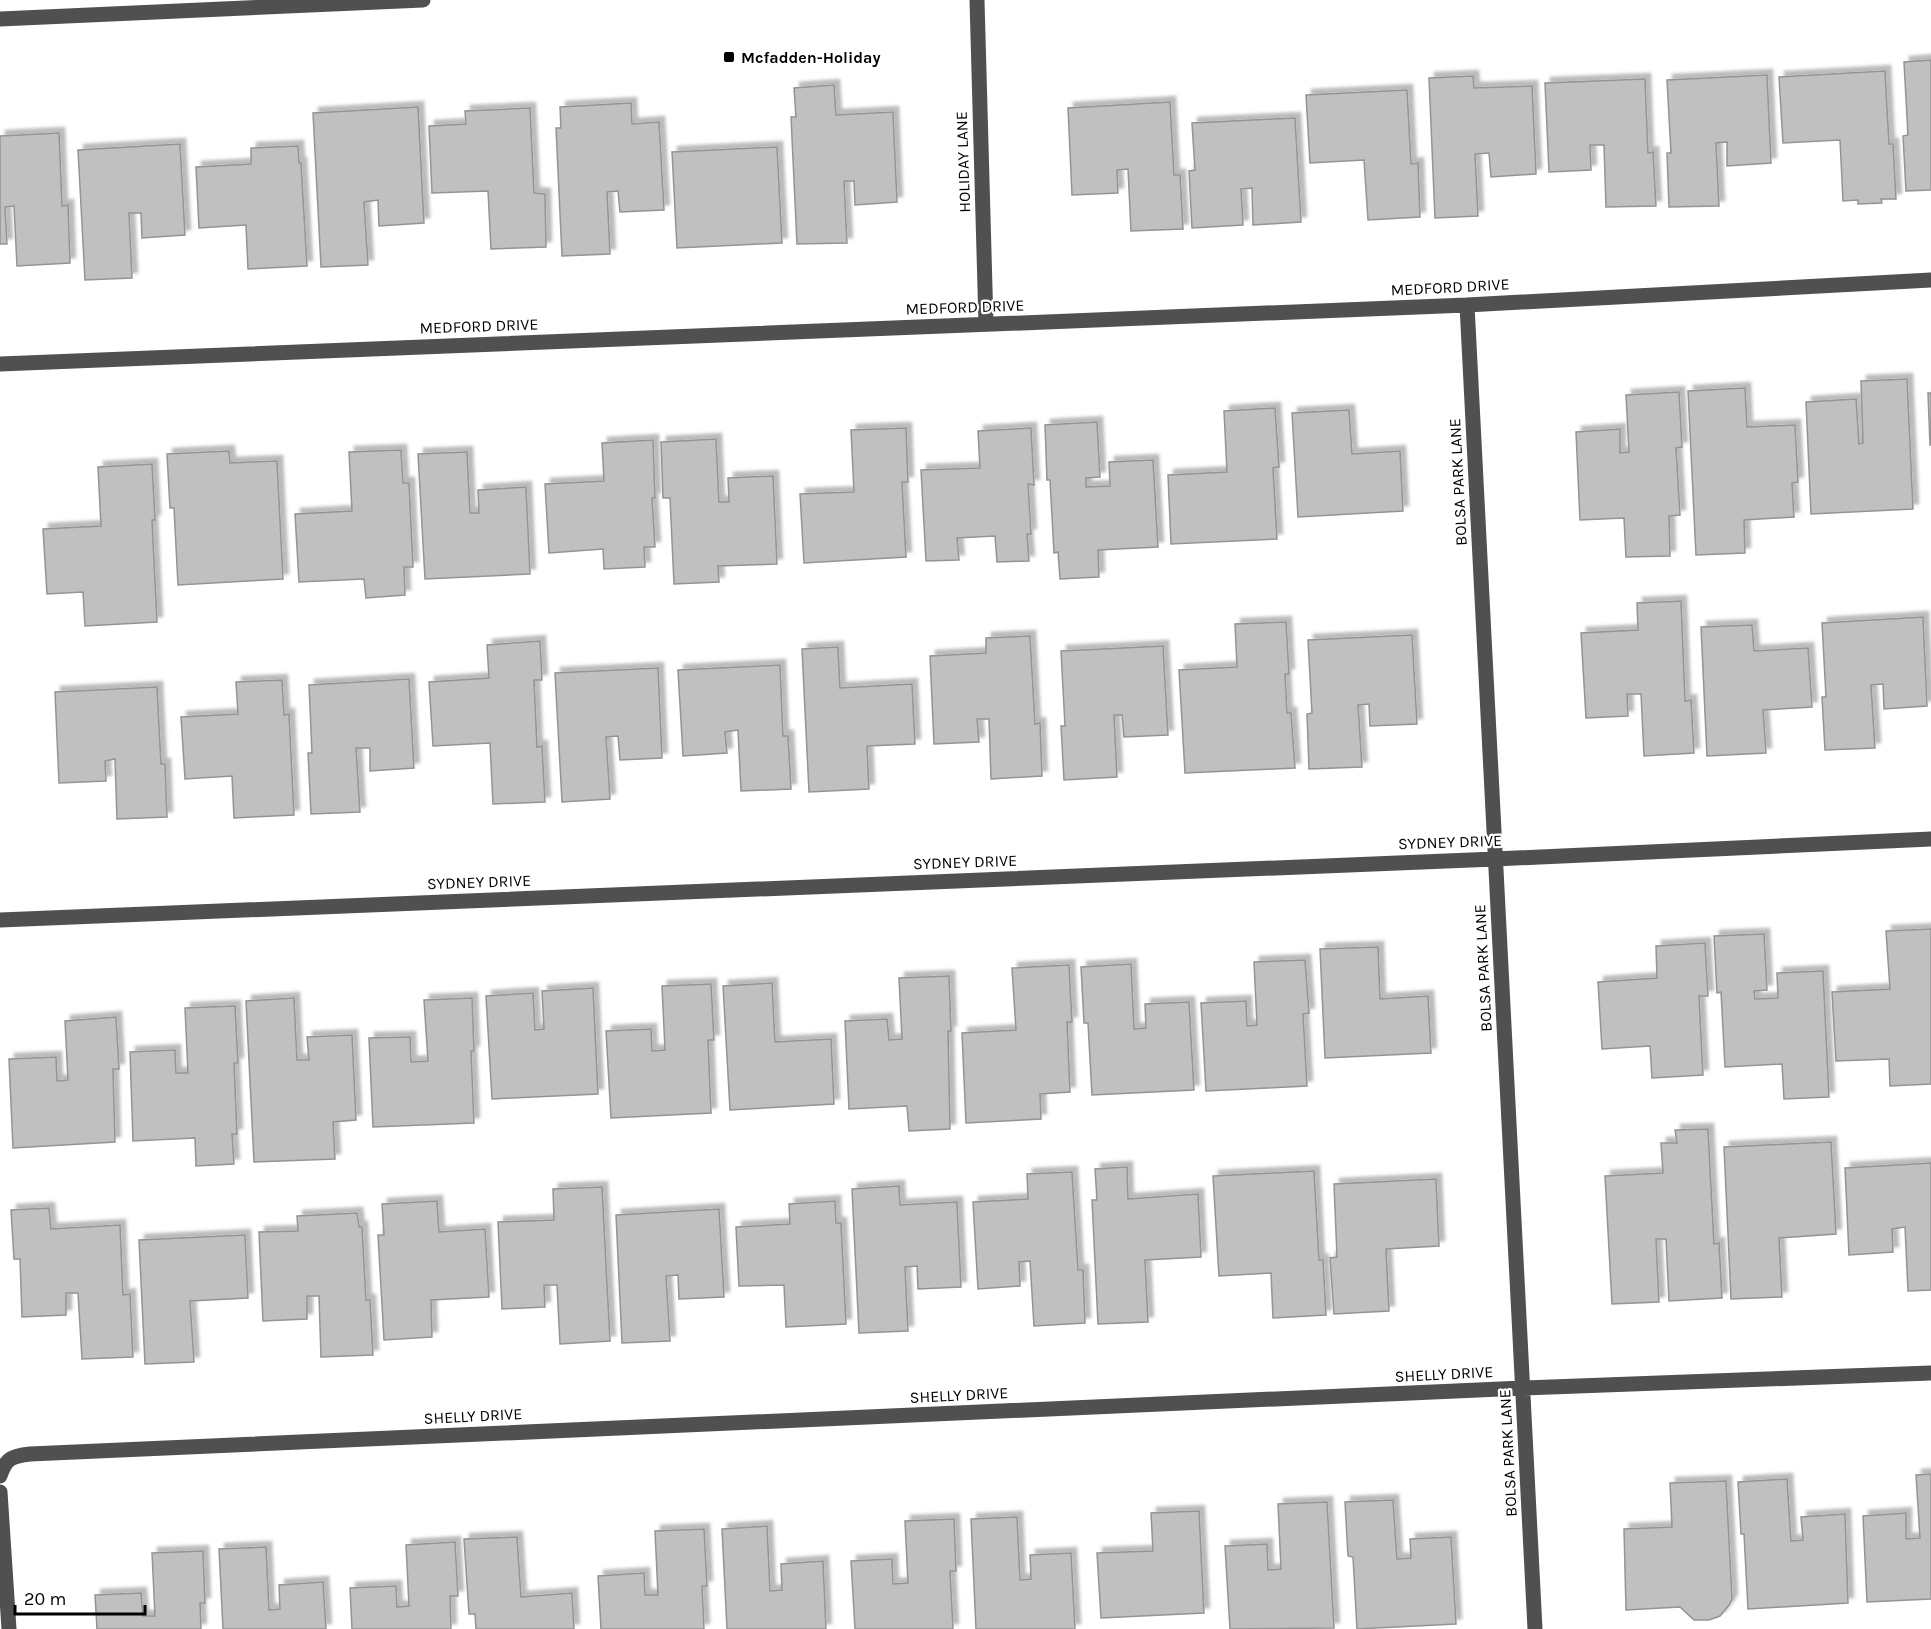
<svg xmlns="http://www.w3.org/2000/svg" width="1931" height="1629" font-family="Karla,sans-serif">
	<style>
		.building { fill: #c0c0c0; stroke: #949494; stroke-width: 1.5; filter: url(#shadow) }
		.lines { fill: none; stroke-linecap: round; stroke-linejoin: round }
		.minor { stroke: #505050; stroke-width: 15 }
		.poi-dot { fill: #000; stroke: #fff; stroke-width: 2 }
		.labels { text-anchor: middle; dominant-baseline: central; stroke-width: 4.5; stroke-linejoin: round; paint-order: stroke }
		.poi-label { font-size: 16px; font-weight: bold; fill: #000; stroke: #fff; text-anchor: start }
		.street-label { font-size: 16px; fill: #000; stroke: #fff }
	</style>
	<defs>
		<filter id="shadow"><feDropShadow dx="5.5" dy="-5.5" stdDeviation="1.5" flood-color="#0004"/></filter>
	</defs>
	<rect width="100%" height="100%" fill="#fff"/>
	<path class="building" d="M 1931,60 L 1931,190 L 1906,191 L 1903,136 L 1908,135 L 1904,62 Z
		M 1885,71 L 1889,144 L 1893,144 L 1896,199 L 1881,199 L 1882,203 L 1858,204 L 1858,200 L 1843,201 L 1840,140 L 1783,143 L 1779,77 Z
		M 1767,75 L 1771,163 L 1727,166 L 1727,142 L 1716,143 L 1719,206 L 1669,207 L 1667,153 L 1671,153 L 1667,80 Z
		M 1473,76 L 1474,88 L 1532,86 L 1536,174 L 1491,177 L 1489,153 L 1475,154 L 1478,216 L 1435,218 L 1429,78 Z
		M 1645,79 L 1648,153 L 1653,152 L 1656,206 L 1606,207 L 1604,145 L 1590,145 L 1591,170 L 1549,172 L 1545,83 Z
		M 834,85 L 836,115 L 893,112 L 897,202 L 855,205 L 854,181 L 844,181 L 847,243 L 797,244 L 791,117 L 796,117 L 794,88 Z
		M 1407,90 L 1411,164 L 1418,163 L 1420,217 L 1368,220 L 1364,160 L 1310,163 L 1306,95 Z
		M 1170,102 L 1174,175 L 1180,175 L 1183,229 L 1131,231 L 1128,169 L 1117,170 L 1118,193 L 1072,195 L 1068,108 Z
		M 631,103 L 632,124 L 659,122 L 664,210 L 620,212 L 618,191 L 607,192 L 610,254 L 562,256 L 556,128 L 561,128 L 560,107 Z
		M 418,107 L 424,223 L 379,226 L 378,200 L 364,202 L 368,265 L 321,267 L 313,113 Z
		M 530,108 L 534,193 L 545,194 L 546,247 L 491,249 L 488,191 L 432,193 L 429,126 L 466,124 L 465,111 Z
		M 1295,118 L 1301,222 L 1253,225 L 1252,188 L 1241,189 L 1243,225 L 1192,228 L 1189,171 L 1195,170 L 1192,123 Z
		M 59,133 L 62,206 L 68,205 L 70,263 L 17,266 L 14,206 L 5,207 L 7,244 L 0,244 L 0,136 Z
		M 180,144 L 185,235 L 142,238 L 141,213 L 129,213 L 132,278 L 85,280 L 78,150 Z
		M 298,146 L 299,163 L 301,163 L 307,266 L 248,269 L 246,225 L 199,228 L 196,167 L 251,164 L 251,148 Z
		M 777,147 L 782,243 L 677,248 L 672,152 Z
		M 1907,379 L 1913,509 L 1811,514 L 1806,402 L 1856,399 L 1859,444 L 1863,443 L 1861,381 Z
		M 1745,388 L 1747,427 L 1795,425 L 1798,482 L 1792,483 L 1794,517 L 1744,520 L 1745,553 L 1696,555 L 1688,391 Z
		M 1679,392 L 1682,447 L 1676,448 L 1680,515 L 1669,516 L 1670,556 L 1626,557 L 1624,518 L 1580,520 L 1576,432 L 1620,429 L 1620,453 L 1629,452 L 1626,395 Z
		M 1928,393 L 1931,393 L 1931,445 L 1930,445 Z
		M 1275,408 L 1279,467 L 1273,468 L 1277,539 L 1171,544 L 1168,475 L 1227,472 L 1224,411 Z
		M 1349,410 L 1352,454 L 1400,451 L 1403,511 L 1298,517 L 1292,413 Z
		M 1097,422 L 1100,477 L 1086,478 L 1086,487 L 1110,486 L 1109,462 L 1153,460 L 1158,547 L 1098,550 L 1099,577 L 1060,579 L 1058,552 L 1054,553 L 1050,480 L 1047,480 L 1045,425 Z
		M 906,428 L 908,482 L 902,482 L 906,557 L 804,563 L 800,494 L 854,492 L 851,430 Z
		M 1031,428 L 1034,485 L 1028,484 L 1031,534 L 1027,534 L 1029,561 L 997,562 L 995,536 L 957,538 L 959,560 L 926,561 L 921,470 L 980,468 L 978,431 Z
		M 716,439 L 719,502 L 729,502 L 728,478 L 773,476 L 777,564 L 718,566 L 719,582 L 674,584 L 670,498 L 663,498 L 661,442 Z
		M 653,440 L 655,498 L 652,498 L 655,547 L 644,547 L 645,567 L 604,569 L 603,549 L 549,553 L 545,484 L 604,481 L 602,443 Z
		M 401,450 L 403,483 L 409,483 L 413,567 L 404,567 L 405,595 L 366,598 L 364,579 L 299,582 L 295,514 L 352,511 L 349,452 Z
		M 229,451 L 230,463 L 277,461 L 283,579 L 178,585 L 174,508 L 170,508 L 167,454 Z
		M 467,452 L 470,513 L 479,513 L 478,490 L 526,487 L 530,574 L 425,579 L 418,454 Z
		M 152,464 L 155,520 L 152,520 L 157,622 L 85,626 L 83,592 L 47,594 L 43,529 L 101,526 L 98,467 Z
		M 1681,601 L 1685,701 L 1691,700 L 1694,753 L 1644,756 L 1641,694 L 1627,694 L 1628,716 L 1586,718 L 1581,633 L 1638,630 L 1637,603 Z
		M 1923,617 L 1927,706 L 1884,709 L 1883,684 L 1871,685 L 1875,748 L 1825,750 L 1822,697 L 1826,697 L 1822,623 Z
		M 1286,622 L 1289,674 L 1285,674 L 1287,713 L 1291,713 L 1295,768 L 1185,773 L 1179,670 L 1237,667 L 1235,624 Z
		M 1752,625 L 1754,651 L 1808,648 L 1812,707 L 1763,710 L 1766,753 L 1707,756 L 1701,627 Z
		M 1412,635 L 1417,724 L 1370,726 L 1369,704 L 1358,705 L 1362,767 L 1309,769 L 1307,714 L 1312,713 L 1308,640 Z
		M 1030,636 L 1035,724 L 1040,723 L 1042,776 L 991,779 L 989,719 L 977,719 L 979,742 L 934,744 L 930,656 L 986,653 L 986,638 Z
		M 540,641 L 542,680 L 534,680 L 537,747 L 542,746 L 545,802 L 493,804 L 490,743 L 433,746 L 429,682 L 489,678 L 487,645 Z
		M 1163,646 L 1168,735 L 1124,737 L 1122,715 L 1114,715 L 1117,777 L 1064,780 L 1061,726 L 1065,726 L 1061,651 Z
		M 838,647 L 840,688 L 912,684 L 915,744 L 867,746 L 869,789 L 809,792 L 802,649 Z
		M 780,665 L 783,736 L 788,736 L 791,789 L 741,791 L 738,730 L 725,732 L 727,753 L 683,756 L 678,670 Z
		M 658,668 L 662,758 L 620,760 L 618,736 L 606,737 L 610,799 L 562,802 L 555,673 Z
		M 409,679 L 414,768 L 370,771 L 370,748 L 356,748 L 360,812 L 311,814 L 308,753 L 312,753 L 309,685 Z
		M 282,680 L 284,715 L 289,714 L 294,815 L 234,818 L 232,776 L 185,779 L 181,717 L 238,714 L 236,682 Z
		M 157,687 L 161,764 L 165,764 L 167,817 L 117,819 L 115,759 L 105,761 L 106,781 L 59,783 L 55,692 Z
		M 1931,929 L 1931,1084 L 1890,1086 L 1889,1059 L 1836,1061 L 1832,992 L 1890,989 L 1886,931 Z
		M 1764,934 L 1767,990 L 1754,991 L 1755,999 L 1778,998 L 1777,973 L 1823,971 L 1829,1097 L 1784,1099 L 1782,1064 L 1725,1067 L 1721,992 L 1717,993 L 1714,936 Z
		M 1705,943 L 1708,996 L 1699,996 L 1703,1075 L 1652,1078 L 1650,1046 L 1602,1049 L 1598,982 L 1657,978 L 1656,946 Z
		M 1378,947 L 1380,999 L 1428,996 L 1431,1053 L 1325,1058 L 1320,949 Z
		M 1305,960 L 1309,1013 L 1303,1014 L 1307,1086 L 1206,1091 L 1201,1003 L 1246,1001 L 1247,1026 L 1257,1025 L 1254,962 Z
		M 1131,964 L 1134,1029 L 1146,1028 L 1145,1004 L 1189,1002 L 1194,1090 L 1092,1095 L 1088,1023 L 1084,1023 L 1081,967 Z
		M 1069,965 L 1072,1022 L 1067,1022 L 1070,1092 L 1040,1094 L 1041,1119 L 966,1123 L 962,1033 L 1016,1030 L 1012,968 Z
		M 949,976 L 951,1031 L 948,1031 L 950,1129 L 909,1131 L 907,1106 L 849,1109 L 845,1021 L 887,1019 L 889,1040 L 902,1039 L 899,978 Z
		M 772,983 L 775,1042 L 831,1039 L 834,1104 L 730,1110 L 723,986 Z
		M 711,984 L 714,1040 L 708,1040 L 711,1113 L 611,1118 L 606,1031 L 651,1029 L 652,1051 L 665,1050 L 662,986 Z
		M 593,988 L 598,1094 L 492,1099 L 486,996 L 533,993 L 535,1030 L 544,1029 L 542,991 Z
		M 294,998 L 297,1060 L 309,1060 L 307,1037 L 352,1035 L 356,1120 L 333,1122 L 335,1159 L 254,1162 L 246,1001 Z
		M 472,998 L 474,1051 L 471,1051 L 474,1123 L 373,1127 L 369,1038 L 410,1037 L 411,1062 L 428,1061 L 424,1000 Z
		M 235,1006 L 238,1063 L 234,1063 L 237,1134 L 232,1134 L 234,1164 L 196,1166 L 195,1138 L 133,1141 L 130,1052 L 175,1050 L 176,1073 L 188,1073 L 185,1008 Z
		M 116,1017 L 119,1069 L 113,1069 L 115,1142 L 13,1148 L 9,1059 L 56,1057 L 57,1081 L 68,1080 L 65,1021 Z
		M 1708,1129 L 1714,1244 L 1719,1243 L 1722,1298 L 1669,1301 L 1666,1239 L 1656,1239 L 1659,1302 L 1612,1304 L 1605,1176 L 1663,1173 L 1661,1143 L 1677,1143 L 1675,1130 Z
		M 1831,1142 L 1836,1234 L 1779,1238 L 1782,1297 L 1731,1299 L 1724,1147 Z
		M 1931,1163 L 1931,1290 L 1908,1291 L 1905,1227 L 1892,1229 L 1893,1252 L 1849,1255 L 1845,1168 Z
		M 1127,1167 L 1128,1199 L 1198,1194 L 1201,1257 L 1145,1260 L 1148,1322 L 1098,1324 L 1092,1200 L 1097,1200 L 1095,1169 Z
		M 1314,1171 L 1319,1260 L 1323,1260 L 1326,1315 L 1273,1318 L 1271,1273 L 1219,1276 L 1213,1176 Z
		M 1072,1172 L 1078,1270 L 1083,1270 L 1085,1323 L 1034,1326 L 1030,1261 L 1019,1262 L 1020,1286 L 978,1289 L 973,1202 L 1028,1199 L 1027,1174 Z
		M 1436,1179 L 1439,1246 L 1386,1249 L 1389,1311 L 1334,1314 L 1330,1258 L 1337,1257 L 1334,1184 Z
		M 899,1186 L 900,1205 L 957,1202 L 961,1287 L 918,1289 L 917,1266 L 905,1267 L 908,1331 L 859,1333 L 852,1189 Z
		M 602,1187 L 610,1341 L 560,1344 L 557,1285 L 544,1285 L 545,1307 L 502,1309 L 498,1222 L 554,1220 L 553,1189 Z
		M 437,1201 L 439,1232 L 485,1229 L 489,1297 L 431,1300 L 432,1337 L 384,1340 L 378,1235 L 384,1235 L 382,1204 Z
		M 835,1201 L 836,1223 L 841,1223 L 846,1324 L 786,1327 L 784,1285 L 739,1286 L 736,1227 L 790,1224 L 789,1204 Z
		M 49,1208 L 51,1229 L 120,1225 L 123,1295 L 130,1294 L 133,1357 L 82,1359 L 78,1293 L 66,1293 L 66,1315 L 22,1317 L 20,1259 L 14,1259 L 11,1210 Z
		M 719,1209 L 724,1297 L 679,1299 L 678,1275 L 666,1276 L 670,1341 L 622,1343 L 616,1215 Z
		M 357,1213 L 359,1227 L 362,1227 L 366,1300 L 370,1300 L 373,1355 L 321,1357 L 319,1296 L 307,1296 L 307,1319 L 263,1321 L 259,1232 L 298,1231 L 297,1216 Z
		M 245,1235 L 248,1298 L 190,1301 L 194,1362 L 145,1364 L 139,1240 Z
		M 1931,1474 L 1931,1599 L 1867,1602 L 1863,1516 L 1906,1513 L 1906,1539 L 1920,1538 L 1916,1475 Z
		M 1787,1479 L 1791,1541 L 1803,1540 L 1801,1517 L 1845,1514 L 1848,1603 L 1748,1609 L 1744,1534 L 1741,1534 L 1738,1482 Z
		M 1726,1481 L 1732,1599 L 1729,1605 L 1720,1616 L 1709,1620 L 1694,1620 L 1680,1607 L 1626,1610 L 1624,1529 L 1672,1527 L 1670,1483 Z
		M 1393,1500 L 1397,1559 L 1411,1558 L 1410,1539 L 1451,1537 L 1456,1624 L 1357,1629 L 1353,1557 L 1348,1556 L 1345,1502 Z
		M 1327,1502 L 1334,1628 L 1230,1629 L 1225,1546 L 1267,1544 L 1268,1570 L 1281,1569 L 1278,1504 Z
		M 1199,1511 L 1204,1613 L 1101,1618 L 1097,1553 L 1153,1551 L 1151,1513 Z
		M 1017,1517 L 1020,1580 L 1031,1579 L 1030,1555 L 1071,1553 L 1075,1629 L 976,1629 L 971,1519 Z
		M 954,1519 L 956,1571 L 950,1571 L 953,1629 L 855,1629 L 851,1561 L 892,1559 L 893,1584 L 908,1583 L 905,1521 Z
		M 767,1526 L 770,1591 L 782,1590 L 781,1564 L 823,1561 L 826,1629 L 727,1629 L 722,1529 Z
		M 704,1529 L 707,1586 L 702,1586 L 704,1629 L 601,1629 L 598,1576 L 644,1573 L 645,1595 L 658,1595 L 655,1531 Z
		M 517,1537 L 521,1597 L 572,1593 L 574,1629 L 476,1629 L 475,1614 L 469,1614 L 464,1539 Z
		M 455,1542 L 458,1596 L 450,1596 L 451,1629 L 352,1629 L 350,1588 L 396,1586 L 397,1607 L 409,1606 L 406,1545 Z
		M 266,1547 L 269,1610 L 280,1609 L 279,1585 L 323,1582 L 326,1629 L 223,1629 L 219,1549 Z
		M 203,1551 L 205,1603 L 200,1603 L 201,1629 L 97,1629 L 95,1595 L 141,1593 L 143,1616 L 155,1616 L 152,1553 Z"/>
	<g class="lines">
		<path class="minor" d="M 977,0 L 986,324
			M 0,19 L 423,0
			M 1467,305 L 1535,1629
			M 0,364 L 1467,305 L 1931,280
			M 0,920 L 1495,859 L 1931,839
			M 0,1476 C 6,1458 12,1456 30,1454 L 1523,1388 L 1931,1373
			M 0,1492 L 9,1629"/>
	</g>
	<rect class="poi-dot" x="723" y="51" width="12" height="12" rx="3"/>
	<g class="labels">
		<g class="poi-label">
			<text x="741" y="57">Mcfadden-Holiday</text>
		</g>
		<g class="street-label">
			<text transform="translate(963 162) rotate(-92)">HOLIDAY LANE</text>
			<text transform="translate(1450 287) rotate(-3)">MEDFORD DRIVE</text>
			<text transform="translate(965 307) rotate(-2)">MEDFORD DRIVE</text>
			<text transform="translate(479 326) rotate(-2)">MEDFORD DRIVE</text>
			<text transform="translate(1458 482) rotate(-93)">BOLSA PARK LANE</text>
			<text transform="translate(1450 842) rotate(-2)">SYDNEY DRIVE</text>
			<text transform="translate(965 862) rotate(-2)">SYDNEY DRIVE</text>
			<text transform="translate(479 882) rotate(-2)">SYDNEY DRIVE</text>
			<text transform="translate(1483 968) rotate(-93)">BOLSA PARK LANE</text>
			<text transform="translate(1444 1374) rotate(-3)">SHELLY DRIVE</text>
			<text transform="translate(959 1395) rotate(-3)">SHELLY DRIVE</text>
			<text transform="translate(473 1416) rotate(-3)">SHELLY DRIVE</text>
			<text transform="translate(1508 1453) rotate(-93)">BOLSA PARK LANE</text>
		</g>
	</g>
	<path d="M15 1605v9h130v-9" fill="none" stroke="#000000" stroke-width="3"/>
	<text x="24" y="1605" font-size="18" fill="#000000" stroke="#ffffff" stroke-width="4.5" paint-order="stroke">20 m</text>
</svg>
